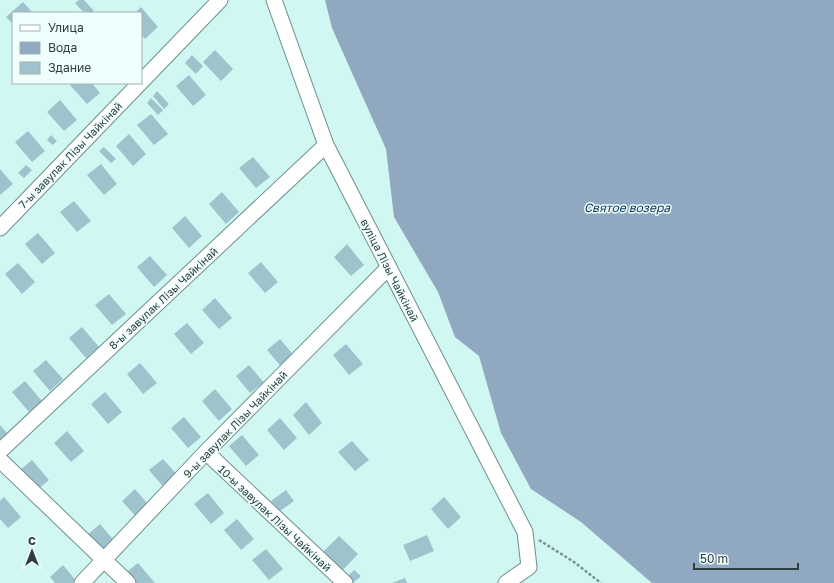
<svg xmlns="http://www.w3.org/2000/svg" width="834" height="583" font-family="'Golos Text',sans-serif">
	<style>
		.water { fill: #90a8c0 }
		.building { fill: #9fc3cd }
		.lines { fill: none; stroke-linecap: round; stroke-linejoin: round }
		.street-casing { stroke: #6c908b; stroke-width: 17 }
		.path { stroke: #78928f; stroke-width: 2.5; stroke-dasharray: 3 2; stroke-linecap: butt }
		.street { stroke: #fff; stroke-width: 15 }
		.labels { text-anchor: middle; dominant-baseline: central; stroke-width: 3; stroke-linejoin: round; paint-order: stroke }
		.street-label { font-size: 11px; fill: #2f3e3c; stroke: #effffd }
		.water-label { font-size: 12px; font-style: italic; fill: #0b3455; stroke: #effffd }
	</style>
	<rect width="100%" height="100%" fill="#d0f7f2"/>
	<path class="water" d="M 325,0 L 834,0 L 834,583 L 652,583 L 581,522 L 531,489 L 501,433 L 479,356 L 455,337 L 438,292 L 394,217 L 386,149 L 332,28 Z"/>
	<path class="building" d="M 79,0 L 84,0 L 94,11 L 91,13 L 84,13 L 75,3 Z
		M 23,2 L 33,13 L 13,13 L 13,24 L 6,17 Z
		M 141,7 L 158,27 L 145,39 L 141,34 L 141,13 L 135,13 Z
		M 215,50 L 233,69 L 221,81 L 203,62 Z
		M 192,55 L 203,66 L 196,74 L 185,63 Z
		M 189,75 L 206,95 L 193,106 L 176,86 Z
		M 72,83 L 92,83 L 100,93 L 87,104 L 70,85 Z
		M 157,91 L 169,104 L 164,109 L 153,96 Z
		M 151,98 L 163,110 L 158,115 L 147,103 Z
		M 60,100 L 77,120 L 64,131 L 47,112 Z
		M 151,114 L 168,134 L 154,145 L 137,125 Z
		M 28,131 L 45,151 L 32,162 L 15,142 Z
		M 129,134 L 146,154 L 133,166 L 116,146 Z
		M 51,135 L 57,141 L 53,145 L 47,140 Z
		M 104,147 L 116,159 L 111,163 L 99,151 Z
		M 253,157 L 270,177 L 256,188 L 239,168 Z
		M 101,164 L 117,184 L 104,195 L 87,175 Z
		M 26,165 L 32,170 L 24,178 L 18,173 Z
		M 0,169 L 13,184 L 0,195 Z
		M 222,192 L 239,212 L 226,224 L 209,204 Z
		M 74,201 L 91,221 L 77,232 L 60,212 Z
		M 185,216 L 202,236 L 189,248 L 172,228 Z
		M 38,233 L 55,253 L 42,264 L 25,244 Z
		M 347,244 L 364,265 L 351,276 L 334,257 Z
		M 150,256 L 167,275 L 154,287 L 137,267 Z
		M 261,262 L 278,282 L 265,293 L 248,273 Z
		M 18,263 L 35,282 L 22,294 L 5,274 Z
		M 109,294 L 126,314 L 112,325 L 95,305 Z
		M 215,298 L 232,318 L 219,329 L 202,310 Z
		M 187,323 L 204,343 L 191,354 L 174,334 Z
		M 82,327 L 99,347 L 86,358 L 69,338 Z
		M 280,339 L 297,359 L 284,370 L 267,350 Z
		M 346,344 L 363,364 L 349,375 L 333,355 Z
		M 46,360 L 63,379 L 50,391 L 33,371 Z
		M 140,363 L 157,383 L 143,394 L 127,374 Z
		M 249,365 L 266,385 L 262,388 L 260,385 L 250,393 L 236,376 Z
		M 25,381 L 42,401 L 29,412 L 12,392 Z
		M 215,389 L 232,409 L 219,421 L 202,401 Z
		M 105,392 L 122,412 L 108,424 L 91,404 Z
		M 306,402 L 322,423 L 309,435 L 293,415 Z
		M 184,417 L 201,437 L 188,448 L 171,428 Z
		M 280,418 L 297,438 L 284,450 L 267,430 Z
		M 0,425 L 7,433 L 0,439 Z
		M 67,431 L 84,451 L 71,462 L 54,443 Z
		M 242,435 L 259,455 L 246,466 L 229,446 Z
		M 352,441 L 369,460 L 355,471 L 338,452 Z
		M 163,459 L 180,478 L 166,490 L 149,470 Z
		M 32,460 L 49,480 L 36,491 L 19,471 Z
		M 135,489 L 152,509 L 139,520 L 122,501 Z
		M 286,490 L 294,501 L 280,511 L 271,501 Z
		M 208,493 L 224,513 L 211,524 L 194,504 Z
		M 4,497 L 21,517 L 8,528 L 0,519 L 0,501 Z
		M 444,497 L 461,517 L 448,529 L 431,509 Z
		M 237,519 L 254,539 L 241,550 L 224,530 Z
		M 100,524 L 117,544 L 103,556 L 86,536 Z
		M 427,535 L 434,551 L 410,561 L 403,545 Z
		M 339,536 L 358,554 L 341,572 L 322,553 Z
		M 266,549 L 283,569 L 269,580 L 252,560 Z
		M 138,563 L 155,583 L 132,583 L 124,574 Z
		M 63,565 L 78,583 L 55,583 L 50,577 Z
		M 354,570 L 361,576 L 353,583 L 351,583 L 346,578 Z
		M 405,578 L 407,583 L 392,583 Z"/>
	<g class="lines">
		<defs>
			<path id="street" d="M 274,0 L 326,145 L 525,532 L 529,567 L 506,583
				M 141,82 L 220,0
				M 0,228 L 140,83
				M 0,451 L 326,145
				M 206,452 L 345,583
				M 0,460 L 128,583
				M 82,583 L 206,452 L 389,267"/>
		</defs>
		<use href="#street" class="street-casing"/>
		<path class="path" d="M 539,540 L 574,562 L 601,583"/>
		<use href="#street" class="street"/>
	</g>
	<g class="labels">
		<g class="street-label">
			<text transform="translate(70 155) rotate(-46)">7-ы завулак Лізы Чайкінай</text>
			<text transform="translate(390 270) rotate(63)">вуліца Лізы Чайкінай</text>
			<text transform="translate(163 298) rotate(-43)">8-ы завулак Лізы Чайкінай</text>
			<text transform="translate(235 424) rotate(-46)">9-ы завулак Лізы Чайкінай</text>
			<text transform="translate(275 518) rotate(43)">10-ы завулак Лізы Чайкінай</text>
		</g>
		<g class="water-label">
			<text x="627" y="207">Святое возера</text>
		</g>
	</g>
	<rect x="12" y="12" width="130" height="72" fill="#effffd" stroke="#a2b2b0"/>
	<rect x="20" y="25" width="20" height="6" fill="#ffffff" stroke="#a2b2b0"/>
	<text x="48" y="32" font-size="12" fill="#2f3e3c">Улица</text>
	<rect x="20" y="42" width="20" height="12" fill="#90a8c0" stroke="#a2b2b0"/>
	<text x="48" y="52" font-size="12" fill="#2f3e3c">Вода</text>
	<rect x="20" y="62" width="20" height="12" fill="#9fc3cd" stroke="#a2b2b0"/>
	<text x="48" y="72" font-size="12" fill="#2f3e3c">Здание</text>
	<g transform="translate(32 551)" stroke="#effffd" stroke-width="3" paint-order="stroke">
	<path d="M0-3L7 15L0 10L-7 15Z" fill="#2f3e3c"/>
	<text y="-6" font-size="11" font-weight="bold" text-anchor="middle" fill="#2f3e3c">С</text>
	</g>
	<path d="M694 563v6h104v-6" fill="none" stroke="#2f3e3c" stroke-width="2"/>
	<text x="700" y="563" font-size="12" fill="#2f3e3c" stroke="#effffd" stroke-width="3" paint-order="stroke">50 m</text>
</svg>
